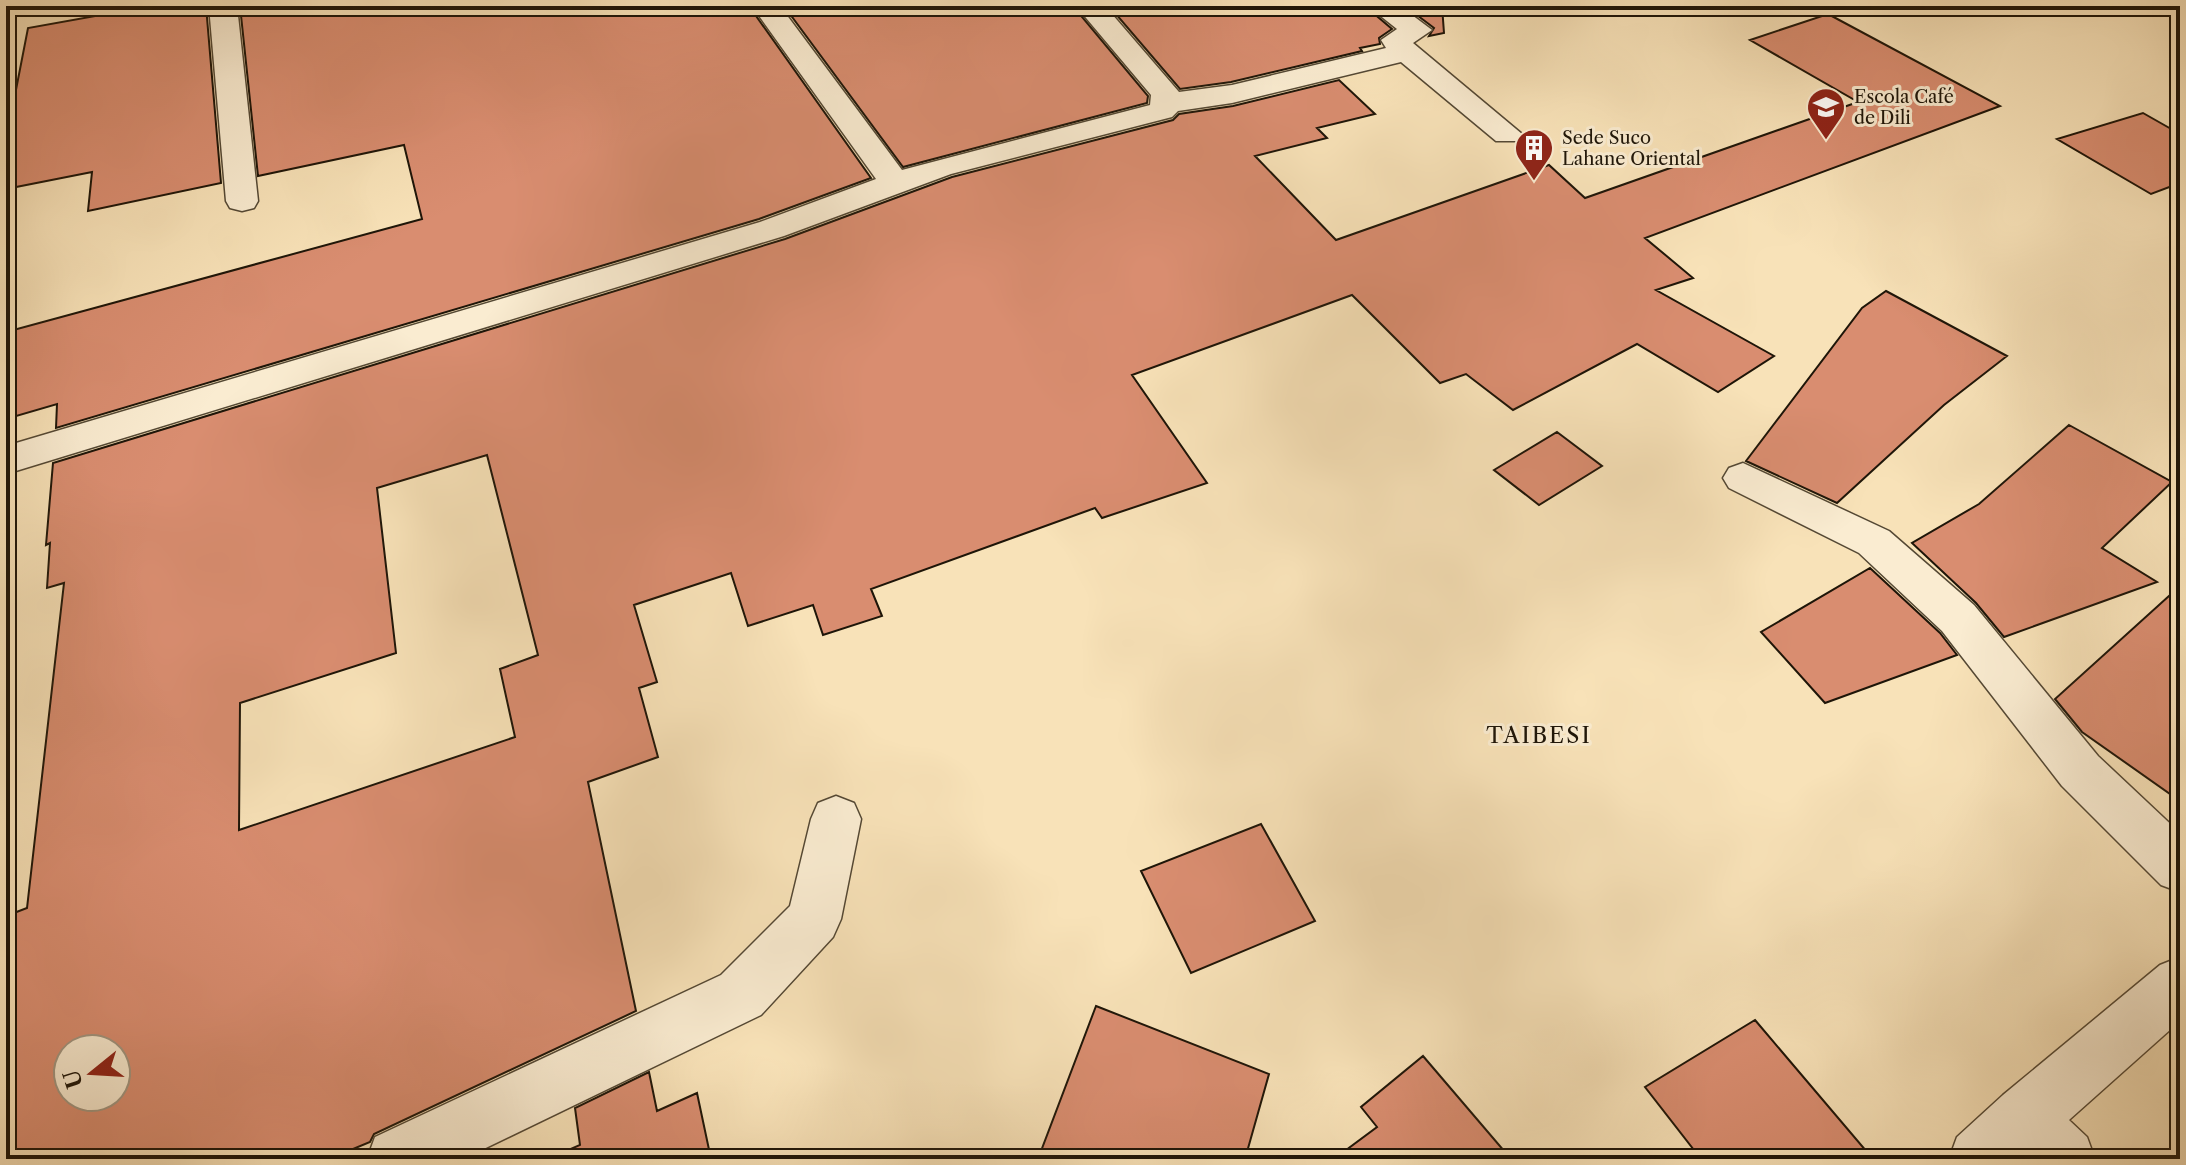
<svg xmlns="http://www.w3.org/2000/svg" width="2186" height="1165" font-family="'Libre Caslon Text',serif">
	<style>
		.building { fill: #d98d70; stroke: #1e1508; stroke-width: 2; fill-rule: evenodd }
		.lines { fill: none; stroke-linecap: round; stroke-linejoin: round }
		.minor-casing { stroke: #544834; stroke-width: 3 }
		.minor { fill: #faecd1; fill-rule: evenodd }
		.labels { text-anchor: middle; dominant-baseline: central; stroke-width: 6; stroke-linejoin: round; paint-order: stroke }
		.far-poi-label { font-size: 18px; fill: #1e1508; stroke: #faecd1; text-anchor: start }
		.neighbourhood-label { font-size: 22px; letter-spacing: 2px; fill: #1e1508; stroke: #faecd1 }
	</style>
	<rect width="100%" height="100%" fill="#f8e2b8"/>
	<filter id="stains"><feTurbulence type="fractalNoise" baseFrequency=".0025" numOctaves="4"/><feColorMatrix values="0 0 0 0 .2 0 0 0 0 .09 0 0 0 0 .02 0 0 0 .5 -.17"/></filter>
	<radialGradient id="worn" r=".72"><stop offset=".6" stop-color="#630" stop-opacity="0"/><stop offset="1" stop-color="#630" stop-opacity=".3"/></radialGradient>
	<path class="building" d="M 151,6 L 206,6 L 221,183 L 88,211 L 92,172 L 6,189 L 6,141 L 28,28 Z
		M 240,6 L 749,6 L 871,178 L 759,219 L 56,428 L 57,404 L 6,419 L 6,332 L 422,219 L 404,145 L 258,176 Z
		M 784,6 L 1073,6 L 1148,96 L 1147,103 L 903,167 Z
		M 1109,6 L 1365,6 L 1392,29 L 1379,38 L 1380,44 L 1360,48 L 1362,51 L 1231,82 L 1180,89 Z
		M 1405,6 L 1442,6 L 1444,33 L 1429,36 L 1434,28 Z
		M 1828,14 L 2000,106 L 1645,238 L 1693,278 L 1656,290 L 1774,356 L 1718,392 L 1637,344 L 1513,410 L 1466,374 L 1440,383 L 1352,295 L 1132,375 L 1207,483 L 1102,518 L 1095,508 L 871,589 L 882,616 L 823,635 L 813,605 L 748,626 L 731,573 L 634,605 L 657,682 L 639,688 L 658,757 L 588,782 L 636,1011 L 374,1134 L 370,1142 L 329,1159 L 6,1159 L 6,916 L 27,908 L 64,583 L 47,588 L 50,543 L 46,545 L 53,463 L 785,239 L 952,177 L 1173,120 L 1179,114 L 1233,106 L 1339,80 L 1375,114 L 1317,128 L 1327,138 L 1255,156 L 1336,240 L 1549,165 L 1585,198 L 1858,102 L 1750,40 ZM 487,455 L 538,655 L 500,669 L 515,737 L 239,830 L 240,703 L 396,653 L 377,488 ZM 68,1049 L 116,1049 L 116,1097 L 68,1097 Z
		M 2143,113 L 2180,134 L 2180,183 L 2151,194 L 2057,139 Z
		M 1886,291 L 2007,356 L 1944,405 L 1837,503 L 1746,461 L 1862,308 Z
		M 2069,425 L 2172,482 L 2102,548 L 2157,582 L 2004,637 L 1976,603 L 1912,543 L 1979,504 Z
		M 1557,432 L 1602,466 L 1539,505 L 1494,470 Z
		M 1870,568 L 1940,633 L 1957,655 L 1825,703 L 1761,632 Z
		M 2180,586 L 2180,801 L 2082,732 L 2055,699 Z
		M 1261,824 L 1315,921 L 1191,973 L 1141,871 Z
		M 1096,1006 L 1269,1074 L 1245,1159 L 1038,1159 Z
		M 1755,1020 L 1873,1159 L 1701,1159 L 1645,1087 Z
		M 1423,1056 L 1511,1159 L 1334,1159 L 1377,1127 L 1361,1107 Z
		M 649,1072 L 657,1111 L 697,1093 L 711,1159 L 548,1159 L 580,1145 L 575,1108 Z"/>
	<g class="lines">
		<defs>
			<path id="minor" d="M 209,6 L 237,6 L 258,201 L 254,208 L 242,211 L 230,208 L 226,201 Z
				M 752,6 L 780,6 L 902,170 L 1150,105 L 1151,95 L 1076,6 L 1105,6 L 1179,92 L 1232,85 L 1386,48 L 1381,40 L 1397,29 L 1368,6 L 1400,6 L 1432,30 L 1413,43 L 1522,134 L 1518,141 L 1496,141 L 1401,62 L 1232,103 L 1178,111 L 1172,117 L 951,174 L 784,236 L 6,474 L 6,446 L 760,222 L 876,179 Z
				M 1743,463 L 1889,531 L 1974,605 L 2098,756 L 2180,833 L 2180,892 L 2161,885 L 2062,786 L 1942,631 L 1859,553 L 1729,488 L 1723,478 L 1729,468 Z
				M 836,796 L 854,803 L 861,819 L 841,919 L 833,937 L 761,1015 L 463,1159 L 367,1159 L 375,1137 L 721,975 L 790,906 L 811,819 L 818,803 Z
				M 2180,957 L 2180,1021 L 2069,1120 L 2087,1137 L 2095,1159 L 1949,1159 L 1957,1137 L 2003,1095 L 2160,965 Z"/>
		</defs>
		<use href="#minor" class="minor-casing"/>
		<use href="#minor" class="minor"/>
	</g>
	<defs>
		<symbol id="school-pin" viewBox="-11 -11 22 30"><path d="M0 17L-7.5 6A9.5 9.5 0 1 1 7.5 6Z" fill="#8f2418" stroke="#faecd1"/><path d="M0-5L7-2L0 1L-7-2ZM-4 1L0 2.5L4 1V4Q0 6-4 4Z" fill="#fff"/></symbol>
		<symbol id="building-pin" viewBox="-11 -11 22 30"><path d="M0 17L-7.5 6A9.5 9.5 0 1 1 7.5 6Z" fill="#8f2418" stroke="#faecd1"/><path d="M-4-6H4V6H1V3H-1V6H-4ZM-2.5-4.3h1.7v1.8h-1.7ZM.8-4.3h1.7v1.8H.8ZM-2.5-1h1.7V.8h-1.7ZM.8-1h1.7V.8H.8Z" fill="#fff"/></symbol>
	</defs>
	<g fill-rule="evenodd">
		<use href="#school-pin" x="1804" y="85" width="44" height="60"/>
		<use href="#building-pin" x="1512" y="126" width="44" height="60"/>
	</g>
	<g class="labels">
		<g class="far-poi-label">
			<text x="1854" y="97">Escola Café<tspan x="1854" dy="21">de Dili</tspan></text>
			<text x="1562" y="138">Sede Suco<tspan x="1562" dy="21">Lahane Oriental</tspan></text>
		</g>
		<g class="neighbourhood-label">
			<text x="1539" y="735">TAIBESI</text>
		</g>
	</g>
	<rect width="2186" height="1165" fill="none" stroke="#f8e2b8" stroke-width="32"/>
	<rect x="8" y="8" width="2170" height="1149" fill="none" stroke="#1e1508" stroke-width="4"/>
	<rect x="16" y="16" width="2154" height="1133" fill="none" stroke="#1e1508" stroke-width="2"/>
	<g transform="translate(92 1073) rotate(252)"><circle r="38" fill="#faecd1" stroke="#a29681" stroke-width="2"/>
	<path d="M0-6L14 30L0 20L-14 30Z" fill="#8f2418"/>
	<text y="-12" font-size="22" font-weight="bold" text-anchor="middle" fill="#1e1508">U</text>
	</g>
	<rect width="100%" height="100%" filter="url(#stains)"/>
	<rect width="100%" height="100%" fill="url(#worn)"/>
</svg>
